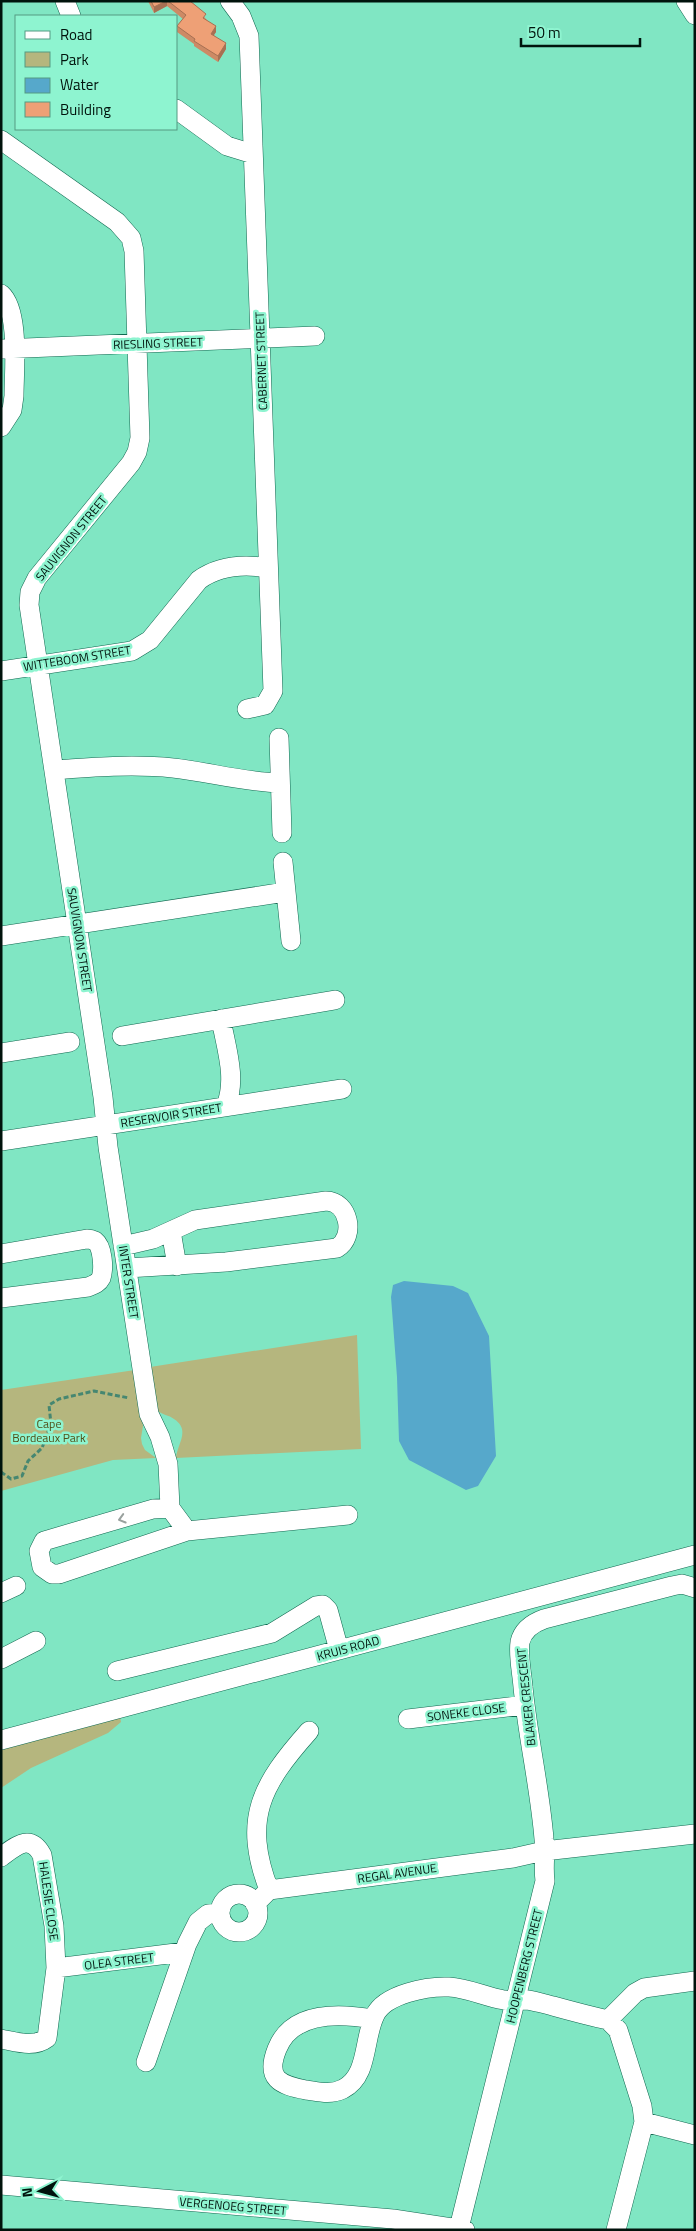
<svg xmlns="http://www.w3.org/2000/svg" width="696" height="2231" font-family="'Titillium Web',sans-serif">
	<style>
		.green { fill: #b5b67e }
		.water { fill: #56a8cb }
		.lines { fill: none; stroke-linecap: round; stroke-linejoin: round }
		.minor-casing { stroke: #106850; stroke-width: 20 }
		.path { stroke: #468771; stroke-width: 3; stroke-dasharray: 5 2.5; stroke-linecap: butt }
		.minor { stroke: #fff; stroke-width: 19 }
		.wall { fill: #cd8a65 }
		.shaded-wall { fill: #a77053 }
		.building { fill: #eea076; stroke: #a77053 }
		.oneway { stroke: #99a19e }
		.labels { text-anchor: middle; dominant-baseline: central; stroke-width: 5; stroke-linejoin: round; paint-order: stroke }
		.street-label { font-size: 12px; fill: #00130c; stroke: #8ef4d0 }
		.park-label { font-size: 12px; fill: #515019; stroke: #8ef4d0 }
	</style>
	<rect width="100%" height="100%" fill="#80e6c3"/>
	<path class="green" d="M 357,1335 L 361,1449 L 176,1458 C 177,1444 191,1430 174,1419 C 169,1415 162,1415 157,1410 L 150,1367 Z
		M 135,1370 L 143,1426 L 141,1438 L 142,1444 L 145,1450 L 156,1458 L 113,1460 L 1,1491 L 1,1390 Z
		M 120,1717 L 121,1722 L 108,1733 L 31,1768 L 1,1788 L 1,1749 Z"/>
	<path class="water" d="M 404,1281 L 453,1286 L 468,1293 L 489,1336 L 496,1456 L 478,1486 L 466,1490 L 409,1460 L 399,1441 L 397,1377 L 391,1297 L 393,1285 Z"/>
	<g class="lines">
		<defs>
			<path id="minor" d="M 65,1 L 71,16
				M 230,1 L 241,16 L 249,36 L 273,691 L 265,705 L 247,709
				M 686,1 L 695,15
				M 176,109 L 227,146 L 253,154
				M 1,140 L 117,222 L 131,238 L 134,251 L 140,438 L 137,452 L 131,463 L 37,578 L 30,592 L 29,605 L 103,1097 L 108,1147 L 149,1414 L 160,1437 L 168,1464 L 170,1508 L 187,1531
				M 1,294 C 20,311 14,371 14,396 L 12,410 L 1,427
				M 1,349 L 315,336
				M 1,671 L 132,651 L 150,640 L 199,580 C 220,565 244,564 268,568
				M 279,738 L 282,833
				M 54,770 C 93,767 134,764 173,768 C 209,772 243,782 280,783
				M 283,862 L 291,941
				M 1,936 L 285,892
				M 221,1019 C 226,1048 237,1078 226,1106
				M 122,1036 L 335,1000
				M 1,1053 L 70,1042
				M 1,1141 L 342,1089
				M 171,1231 L 177,1266
				M 123,1246 L 153,1239 L 195,1220 L 326,1201 C 349,1201 356,1237 337,1248 L 226,1262 L 127,1268
				M 1,1254 L 87,1239 C 90,1239 93,1240 95,1241 C 103,1247 104,1269 101,1278 C 98,1284 93,1285 88,1287 L 1,1298
				M 170,1508 L 153,1509 L 44,1541 L 39,1551 L 42,1567 L 52,1574 L 59,1574 L 187,1531 L 348,1515
				M 1,1593 L 16,1586
				M 1,1659 L 36,1641
				M 117,1671 L 272,1633 L 316,1606 L 323,1605 L 328,1610 L 339,1650
				M 408,1719 L 525,1705
				M 1,1740 L 695,1555
				M 1,1857 C 16,1846 30,1833 42,1855 L 54,1926 L 56,1968 L 47,2038 C 34,2048 17,2042 1,2039
				M 269,1890 C 242,1819 261,1785 309,1731
				M220 1913a19 19 0 1 1 38 0a19 19 0 1 1-38 0Z
				M 255,1904 L 269,1890 L 513,1858 L 544,1851 L 695,1834
				M 56,1968 L 184,1952
				M 373,2019 C 339,2013 292,2011 277,2049 C 265,2079 280,2085 306,2090 C 320,2092 330,2095 343,2089 C 369,2076 363,2039 375,2015 C 385,1994 428,1986 449,1987 C 468,1988 486,1997 504,2000 C 512,2001 520,2000 527,2000 C 535,2001 545,2004 553,2006 C 571,2011 590,2016 608,2020 L 618,2030 L 642,2106 L 644,2122 L 616,2230
				M 608,2020 L 635,1993 L 644,1988 L 695,1981
				M 146,2062 L 187,1944 L 198,1922 L 208,1914 L 220,1913
				M 644,2122 L 695,2135
				M 1,2185 L 393,2219 L 465,2230
				M 459,2228 L 545,1881 C 543,1866 546,1854 544,1839 C 540,1789 528,1738 523,1687 C 522,1673 518,1656 520,1642 C 523,1629 533,1623 544,1619 L 672,1586 L 682,1584 L 695,1588"/>
		</defs>
		<use href="#minor" class="minor-casing"/>
		<path class="path" d="M 1,1472 L 11,1479 L 22,1476 L 28,1461 L 42,1448 L 51,1424 L 49,1405 L 59,1399 L 94,1391 L 129,1398"/>
		<use href="#minor" class="minor"/>
	</g>
	<path class="wall" d="M 148,1 L 190,1 L 206,19 L 216,32 L 214,35 L 226,49 L 218,62 L 194,46 L 194,44 L 177,32 L 177,26 L 183,19 L 167,6 L 154,13 Z"/>
	<path class="shaded-wall" d="M 166,1 L 167,1 L 167,6 L 154,13 L 154,7 Z
		M 216,26 L 216,32 L 211,39 L 211,34 Z
		M 226,43 L 226,49 L 218,62 L 218,56 Z"/>
	<path class="building" d="M 151,1 L 166,1 L 154,7 Z
		M 168,1 L 190,1 L 206,14 L 203,18 L 216,26 L 211,34 L 226,43 L 218,56 L 194,41 L 195,39 L 177,26 L 186,15 Z"/>
	<defs><path id="oneway-chevron" d="M-2-3.5L2.5 0L-2 3.5" fill="none" stroke-width="1.6" stroke-linecap="round" stroke-linejoin="round" transform="scale(1.25)"/></defs>
	<use class="oneway" href="#oneway-chevron" transform="translate(122 1519) rotate(164)"/>
	<g class="labels">
		<g class="street-label">
			<text transform="translate(158 343) rotate(-2)">RIESLING STREET</text>
			<text transform="translate(261 361) rotate(-92)">CABERNET STREET</text>
			<text transform="translate(71 538) rotate(-51)">SAUVIGNON STREET</text>
			<text transform="translate(77 658) rotate(-9)">WITTEBOOM STREET</text>
			<text transform="translate(80 940) rotate(81)">SAUVIGNON STREET</text>
			<text transform="translate(171 1115) rotate(-9)">RESERVOIR STREET</text>
			<text transform="translate(129 1282) rotate(81)">INTER STREET</text>
			<text transform="translate(348 1648) rotate(-15)">KRUIS ROAD</text>
			<text transform="translate(526 1697) rotate(-96)">BLAKER CRESCENT</text>
			<text transform="translate(466 1712) rotate(-7)">SONEKE CLOSE</text>
			<text transform="translate(397 1873) rotate(-8)">REGAL AVENUE</text>
			<text transform="translate(49 1901) rotate(82)">HALESIE CLOSE</text>
			<text transform="translate(119 1961) rotate(-7)">OLEA STREET</text>
			<text transform="translate(524 1966) rotate(-76)">HOOPENBERG STREET</text>
			<text transform="translate(233 2206) rotate(5)">VERGENOEG STREET</text>
		</g>
		<g class="park-label">
			<text x="49" y="1423">Cape<tspan x="49" dy="14">Bordeaux Park</tspan></text>
		</g>
	</g>
	<rect width="696" height="2231" fill="none" stroke="#00130c" stroke-width="5"/>
	<rect x="15" y="15" width="162" height="115" fill="#8ef4d0" stroke="#559a82"/>
	<rect x="25" y="31" width="25" height="8" fill="#ffffff" stroke="#559a82"/>
	<text x="60" y="40" font-size="15" fill="#00130c">Road</text>
	<rect x="25" y="52" width="25" height="15" fill="#b5b67e" stroke="#559a82"/>
	<text x="60" y="65" font-size="15" fill="#00130c">Park</text>
	<rect x="25" y="78" width="25" height="15" fill="#56a8cb" stroke="#559a82"/>
	<text x="60" y="90" font-size="15" fill="#00130c">Water</text>
	<rect x="25" y="102" width="25" height="15" fill="#eea076" stroke="#559a82"/>
	<text x="60" y="115" font-size="15" fill="#00130c">Building</text>
	<g transform="translate(40 2191) rotate(264)" stroke="#8ef4d0" stroke-width="4" paint-order="stroke">
	<path d="M0-4L9 19L0 12L-9 19Z" fill="#00130c"/>
	<text y="-8" font-size="14" font-weight="bold" text-anchor="middle" fill="#00130c">N</text>
	</g>
	<path d="M521 38v8h119v-8" fill="none" stroke="#00130c" stroke-width="2.5"/>
	<text x="528" y="38" font-size="15" fill="#00130c" stroke="#8ef4d0" stroke-width="4" paint-order="stroke">50 m</text>
</svg>
